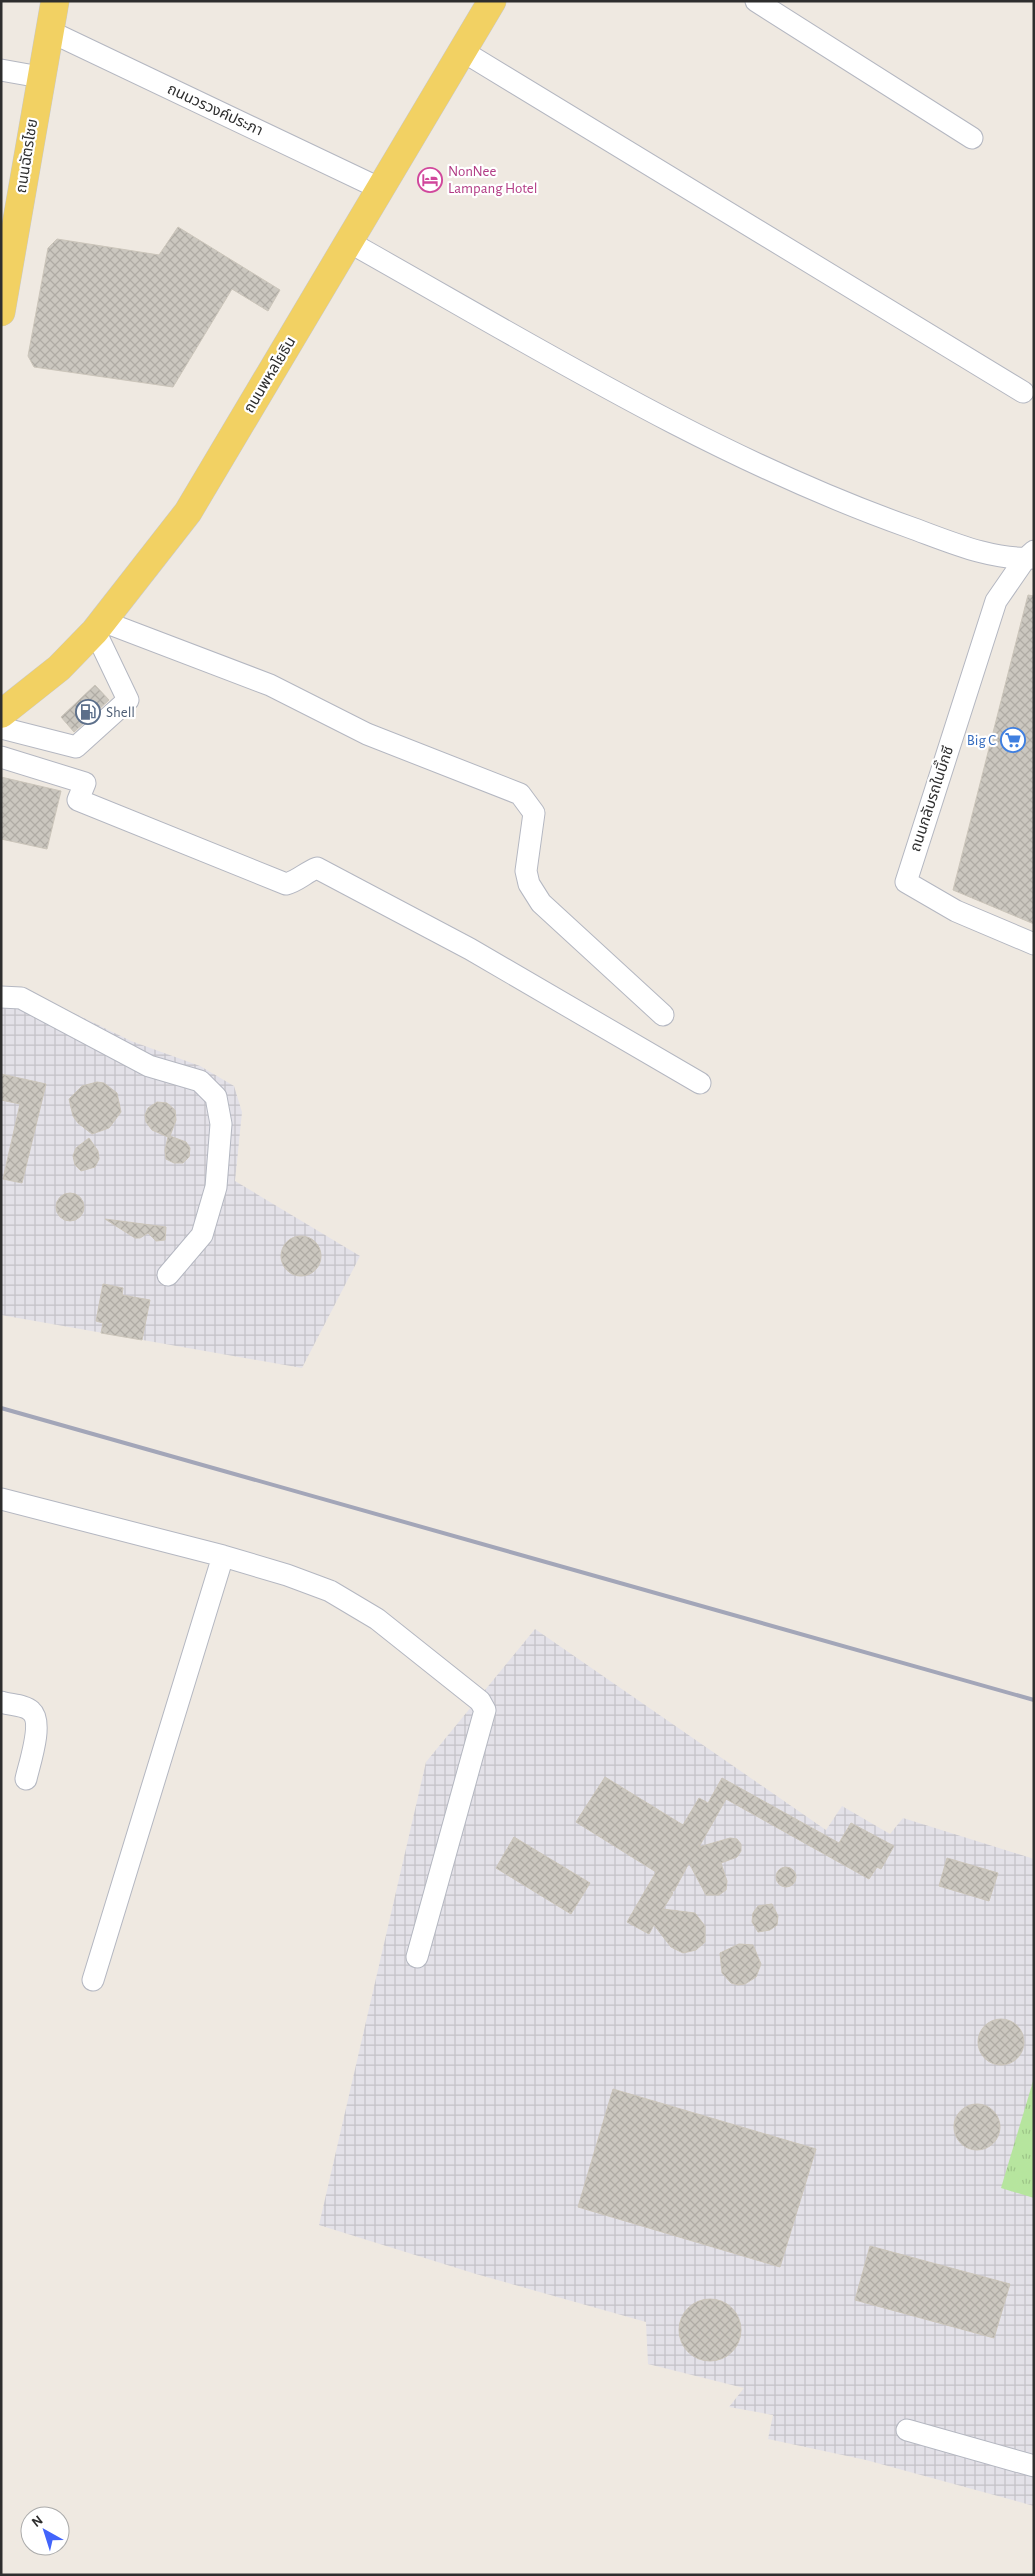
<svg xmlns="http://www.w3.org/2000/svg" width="1035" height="2576" font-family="'Alegreya Sans','Noto Sans Thai',sans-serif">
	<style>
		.industrial { fill: url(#industrial-grid) }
		.grass { fill: url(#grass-tufts) }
		.building { fill: url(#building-cross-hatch); stroke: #cbc5ba }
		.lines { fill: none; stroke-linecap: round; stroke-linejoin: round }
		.minor-casing { stroke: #b4b7c1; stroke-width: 23 }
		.major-casing { stroke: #c9c9c9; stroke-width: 29 }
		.minor { stroke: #fff; stroke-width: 21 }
		.major { stroke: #f2d163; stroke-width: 28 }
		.rail { stroke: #a3a6b8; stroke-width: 4 }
		.labels { text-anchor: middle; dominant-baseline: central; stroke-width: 4.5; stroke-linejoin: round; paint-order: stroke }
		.street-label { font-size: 15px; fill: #2e2e2e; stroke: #fff }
		.hotel-label { font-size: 15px; fill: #b23c85; stroke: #fff; text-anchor: start }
		.service-label { font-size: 15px; fill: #4e5e75; stroke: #fff; text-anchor: start }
		.shop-label { font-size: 15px; fill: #366cbe; stroke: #fff; text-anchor: end }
	</style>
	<defs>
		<pattern id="industrial-grid" width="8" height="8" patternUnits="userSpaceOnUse" patternTransform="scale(1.25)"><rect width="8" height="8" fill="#e3e1e8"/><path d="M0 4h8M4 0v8" fill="none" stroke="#c3c1c7"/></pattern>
		<pattern id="grass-tufts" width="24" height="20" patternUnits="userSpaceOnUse" patternTransform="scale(1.25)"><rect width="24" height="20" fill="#b6e59e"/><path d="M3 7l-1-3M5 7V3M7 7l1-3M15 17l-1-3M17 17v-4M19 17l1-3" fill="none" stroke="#9dc588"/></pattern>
		<pattern id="building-cross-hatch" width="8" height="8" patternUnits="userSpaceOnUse" patternTransform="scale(1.25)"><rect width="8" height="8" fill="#cbc7bf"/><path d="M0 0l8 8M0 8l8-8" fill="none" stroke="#afaba4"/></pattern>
	</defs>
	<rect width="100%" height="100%" fill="#efe9e1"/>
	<path class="industrial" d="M 1,987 L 20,987 L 131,1041 L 200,1066 L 234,1086 L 242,1112 L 235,1181 L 360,1256 L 302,1368 L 1,1315 Z
		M 535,1629 L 826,1830 L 842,1806 L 890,1834 L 903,1818 L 1034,1859 L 1034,2506 L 866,2460 L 768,2439 L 773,2415 L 729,2407 L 744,2388 L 648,2364 L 646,2322 L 476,2274 L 319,2225 L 426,1762 Z"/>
	<path class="grass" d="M 1034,2078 L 1034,2198 L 1001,2188 Z"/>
	<path class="building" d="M 178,227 L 280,290 L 268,311 L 232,289 L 173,387 L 34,367 L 28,356 L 48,248 L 57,239 L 159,255 Z
		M 1028,595 L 1034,596 L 1034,924 L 953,890 Z
		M 95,685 L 109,700 L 74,732 L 61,717 Z
		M 1,777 L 61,791 L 47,849 L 1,839 Z
		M 1,1074 L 46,1084 L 22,1183 L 3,1179 L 20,1104 L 1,1100 Z
		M 97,1082 L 104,1083 L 117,1093 L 121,1112 L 109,1128 L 92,1134 L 78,1123 L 73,1116 L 69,1099 L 82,1086 Z
		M 157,1102 L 167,1103 L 175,1110 L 176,1120 L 170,1136 L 186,1142 L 190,1148 L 189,1157 L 183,1163 L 174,1163 L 166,1159 L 165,1150 L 168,1137 L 152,1130 L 146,1122 L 145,1115 L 148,1108 Z
		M 89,1138 L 98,1151 L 99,1159 L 95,1167 L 81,1171 L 75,1165 L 73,1156 L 76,1148 Z
		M56 1207a14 14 0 1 1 28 0a14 14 0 1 1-28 0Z
		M 105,1219 L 166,1227 L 165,1240 L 156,1241 L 148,1233 L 140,1238 L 135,1238 Z
		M281 1256a20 20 0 1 1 40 0a20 20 0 1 1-40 0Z
		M 103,1284 L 123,1288 L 122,1295 L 150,1300 L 142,1340 L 101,1333 L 103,1323 L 96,1321 Z
		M 605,1777 L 683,1825 L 699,1798 L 708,1803 L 722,1778 L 839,1843 L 851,1823 L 894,1846 L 881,1869 L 877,1867 L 869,1879 L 726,1799 L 699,1847 L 730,1838 L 737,1839 L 741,1844 L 741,1851 L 737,1857 L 721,1863 L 727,1881 L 726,1890 L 719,1895 L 706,1895 L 689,1863 L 674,1891 L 671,1891 L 673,1893 L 663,1909 L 695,1913 L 705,1926 L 705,1942 L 696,1950 L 683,1953 L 671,1947 L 654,1925 L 649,1934 L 627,1922 L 656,1872 L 576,1822 Z
		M 514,1837 L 590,1883 L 571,1914 L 496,1868 Z
		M 947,1858 L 998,1873 L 989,1901 L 939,1886 Z
		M776 1877a10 10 0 1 1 20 0a10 10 0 1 1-20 0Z
		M 772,1904 L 778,1916 L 777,1925 L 770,1930 L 758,1932 L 752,1922 L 753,1913 L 758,1906 Z
		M 739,1944 L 753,1945 L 761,1964 L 756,1977 L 745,1984 L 738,1985 L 731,1983 L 722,1973 L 720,1953 Z
		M978 2042a23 23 0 1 1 46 0a23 23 0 1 1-46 0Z
		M 613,2089 L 816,2149 L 780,2267 L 578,2207 Z
		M954 2127a23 23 0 1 1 46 0a23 23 0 1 1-46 0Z
		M 870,2246 L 1010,2284 L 994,2338 L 855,2300 Z
		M679 2330a31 31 0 1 1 62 0a31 31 0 1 1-62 0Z"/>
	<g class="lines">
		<defs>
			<path id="minor" d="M 756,1 L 972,138
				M 49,31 L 381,189
				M 464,52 L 1023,392
				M 1,70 L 40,77
				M 349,242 C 531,344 712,457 909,527 C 948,541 992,561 1034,558
				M 1034,551 L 1025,559 L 996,601 L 906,882 L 956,911 L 1034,944
				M 102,621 L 270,685 L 367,734 L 520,794 L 534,813 L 526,871 L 529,884 L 541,903 L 663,1015
				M 1,728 L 76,747 L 128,700 L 95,631
				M 1,757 L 85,783 L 78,800 L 286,884 C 298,881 306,872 317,868 L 470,949 L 700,1083
				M 1,997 L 21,998 L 149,1066 L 200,1081 L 216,1097 L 221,1124 L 216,1187 L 202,1235 L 168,1275
				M 1,1499 L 223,1556 L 287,1575 L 330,1591 L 377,1619 L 480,1701 L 485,1710 L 417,1957
				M 1,1702 C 10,1705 25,1705 31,1711 C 44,1722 29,1765 26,1779
				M 93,1980 L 223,1556
				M 907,2430 L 1034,2466"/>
			<path id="major" d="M 1,312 L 55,1
				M 1,714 L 59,668 L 95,631 L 188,512 L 492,1"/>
		</defs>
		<use href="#minor" class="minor-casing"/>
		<use href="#major" class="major-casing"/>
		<use href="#minor" class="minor"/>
		<use href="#major" class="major"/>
		<path class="rail" d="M 1,1408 L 1034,1700"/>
	</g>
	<defs>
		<symbol id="hotel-ring" viewBox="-11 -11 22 22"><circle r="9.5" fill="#fff" stroke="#d1479c" stroke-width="1.5"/><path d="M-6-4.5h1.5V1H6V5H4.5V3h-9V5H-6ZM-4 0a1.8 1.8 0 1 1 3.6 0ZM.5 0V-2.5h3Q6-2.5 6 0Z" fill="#d1479c"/></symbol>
		<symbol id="fuel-ring" viewBox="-11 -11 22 22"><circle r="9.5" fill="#fff" stroke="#5c6f8a" stroke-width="1.5"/><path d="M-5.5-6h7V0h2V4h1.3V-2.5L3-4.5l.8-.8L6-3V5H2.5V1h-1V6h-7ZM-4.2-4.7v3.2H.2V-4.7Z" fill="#5c6f8a"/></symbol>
		<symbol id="supermarket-ring" viewBox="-11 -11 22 22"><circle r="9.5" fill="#fff" stroke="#3f7fe0" stroke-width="1.5"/><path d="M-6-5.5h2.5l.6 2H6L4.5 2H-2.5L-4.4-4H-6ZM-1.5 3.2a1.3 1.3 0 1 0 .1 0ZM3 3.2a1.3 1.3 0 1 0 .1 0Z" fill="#3f7fe0"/></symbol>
	</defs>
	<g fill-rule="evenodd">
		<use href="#hotel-ring" x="416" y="166" width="28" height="28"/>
		<use href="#fuel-ring" x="74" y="698" width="28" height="28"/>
		<use href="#supermarket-ring" x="999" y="726" width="28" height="28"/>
	</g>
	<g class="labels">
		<g class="street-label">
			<text transform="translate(215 110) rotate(25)">ถนนวรวงค์ประภา</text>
			<text transform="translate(27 156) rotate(-81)">ถนนฉัตรไชย</text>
			<text transform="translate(270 375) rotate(-59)">ถนนพหลโยธิน</text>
			<text transform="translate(932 799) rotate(-72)">ถนนกลับรถในบิ๊กซี</text>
		</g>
		<g class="hotel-label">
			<text x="448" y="171">NonNee<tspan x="448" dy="17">Lampang Hotel</tspan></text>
		</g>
		<g class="service-label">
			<text x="106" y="712">Shell</text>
		</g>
		<g class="shop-label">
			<text x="996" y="740">Big C</text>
		</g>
	</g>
	<rect width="1035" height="2576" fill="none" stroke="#2e2e2e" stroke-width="5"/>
	<g transform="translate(45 2531) rotate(321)"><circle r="24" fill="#ffffff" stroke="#ababab"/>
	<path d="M0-4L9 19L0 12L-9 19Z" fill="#4264fb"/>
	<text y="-8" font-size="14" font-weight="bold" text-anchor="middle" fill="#2e2e2e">N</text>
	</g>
</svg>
